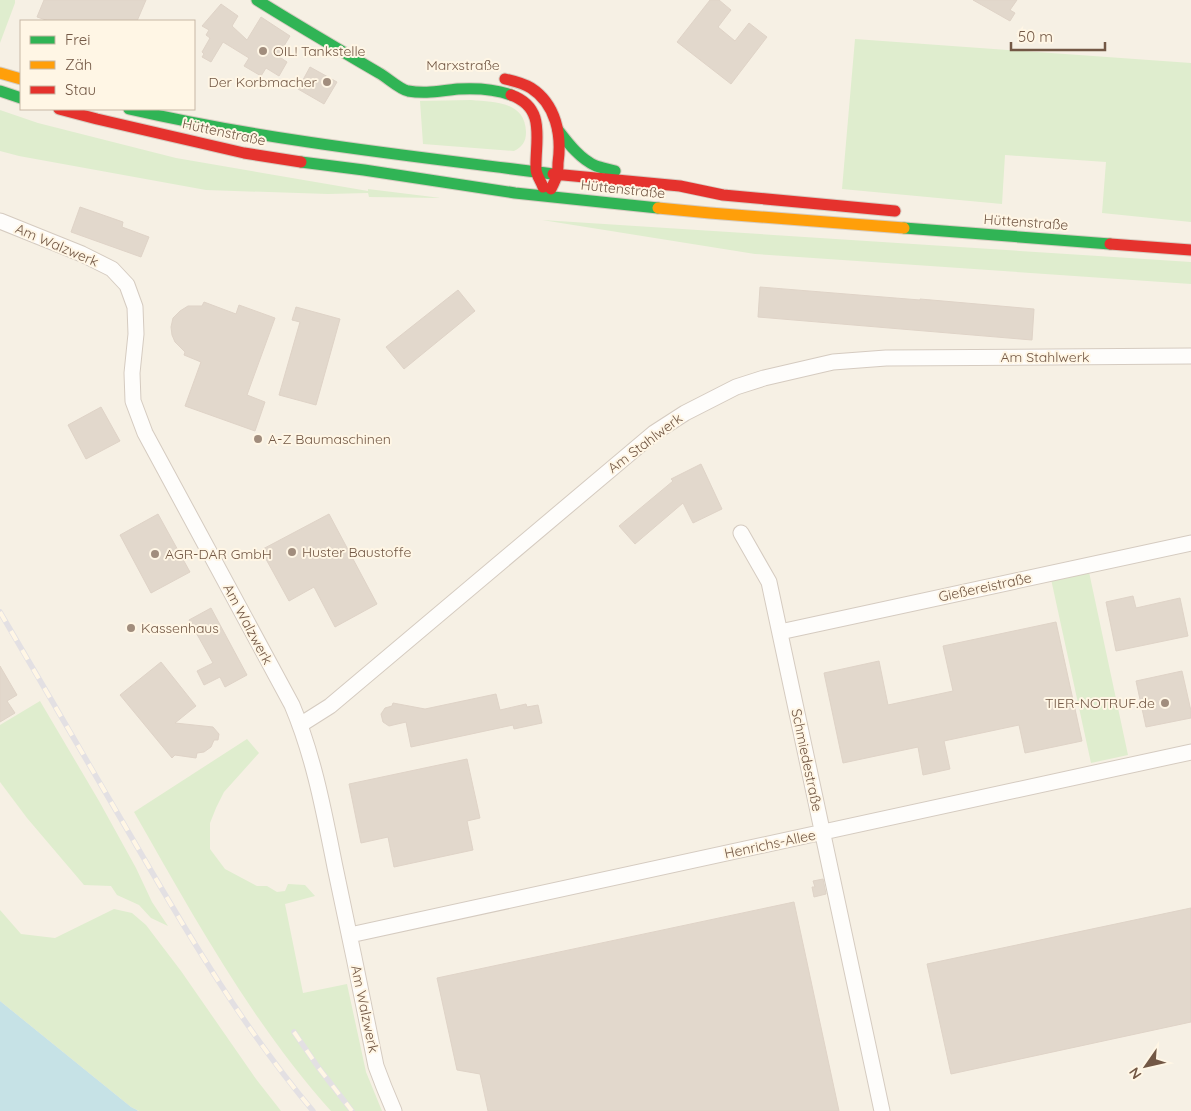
<svg xmlns="http://www.w3.org/2000/svg" width="1191" height="1111" font-family="Quicksand,sans-serif">
	<style>
		.green { fill: #dfedce }
		.water { fill: #c6e2e6 }
		.building { fill: #e2d8cc; stroke: #dfd3c7 }
		.lines { fill: none; stroke-linecap: round; stroke-linejoin: round }
		.street-casing { stroke: #d5cbc0; stroke-width: 17 }
		.fast-casing { stroke: #d6ccc1; stroke-width: 13 }
		.slow-casing { stroke: #d6ccc1; stroke-width: 13 }
		.jam-casing { stroke: #d6ccc1; stroke-width: 13 }
		.street { stroke: #fefdfb; stroke-width: 15 }
		.fast { stroke: #30b455; stroke-width: 11 }
		.slow { stroke: #ff9f0a; stroke-width: 11 }
		.jam { stroke: #e5322d; stroke-width: 11 }
		.rail-casing { stroke: #e3e0e3; stroke-width: 5.5 }
		.rail { stroke: #fff6e5; stroke-width: 4; stroke-dasharray: 11; stroke-linecap: butt }
		.poi-dot { fill: #a18d7d; stroke: #fff6e5; stroke-width: 2 }
		.labels { text-anchor: middle; dominant-baseline: central; stroke-width: 4; stroke-linejoin: round; paint-order: stroke }
		.poi-label { font-size: 14px; fill: #735845; stroke: #fff6e5; text-anchor: start }
		.street-label { font-size: 14px; fill: #735845; stroke: #fff6e5 }
	</style>
	<rect width="100%" height="100%" fill="#f6f0e4"/>
	<path class="green" d="M 0,0 L 15,0 L 15,3 L 0,43 Z
		M 855,39 L 1191,63 L 1191,222 L 1102,213 L 1106,162 L 1005,155 L 1002,204 L 842,189 Z
		M 471,100 C 494,102 525,101 526,132 C 526,142 522,147 514,151 L 423,144 L 420,101 Z
		M 0,110 L 38,123 L 176,158 L 368,191 L 368,189 L 441,198 L 369,197 L 368,193 L 328,194 L 206,190 L 19,156 L 0,151 Z
		M 542,220 L 1191,262 L 1191,284 L 755,254 Z
		M 1089,572 L 1128,755 L 1091,763 L 1051,579 Z
		M 40,701 L 99,801 L 136,868 L 152,902 L 168,926 L 151,918 L 139,905 L 117,895 L 111,886 L 84,885 L 27,818 L 0,782 L 0,725 Z
		M 247,739 L 259,753 L 224,792 L 216,808 L 210,823 L 210,849 L 225,869 L 240,877 L 257,886 L 267,886 L 277,892 L 285,891 L 288,884 L 305,885 L 315,896 L 285,904 L 303,993 L 347,984 L 366,1072 L 382,1111 L 331,1111 C 251,1022 193,915 134,812 Z
		M 114,909 L 132,913 L 146,925 L 181,971 L 256,1079 L 281,1111 L 139,1111 L 131,1107 L 0,1001 L 0,910 L 21,934 L 55,938 Z"/>
	<path class="water" d="M 0,1001 L 131,1107 L 137,1110 L 138,1111 L 0,1111 Z"/>
	<path class="building" d="M 44,0 L 146,0 L 137,21 L 49,21 L 37,17 Z
		M 710,0 L 719,0 L 731,10 L 718,27 L 735,41 L 749,23 L 767,37 L 731,84 L 677,42 Z
		M 973,0 L 1017,0 L 1010,10 L 1015,13 L 1010,21 Z
		M 221,4 L 238,16 L 232,26 L 247,40 L 261,17 L 290,36 L 278,56 L 287,62 L 279,76 L 266,68 L 261,76 L 244,66 L 249,58 L 223,42 L 211,62 L 202,57 L 204,54 L 202,52 L 210,38 L 206,35 L 209,30 L 202,26 Z
		M 310,67 L 337,82 L 324,104 L 298,89 Z
		M 80,207 L 123,222 L 122,227 L 149,237 L 141,257 L 71,232 Z
		M 760,287 L 920,300 L 920,299 L 1034,309 L 1032,340 L 758,317 Z
		M 458,290 L 475,311 L 404,369 L 386,347 Z
		M 204,302 L 236,314 L 239,305 L 275,318 L 247,395 L 265,402 L 255,431 L 185,406 L 201,362 L 184,355 L 185,352 L 175,342 L 172,335 L 171,327 L 173,318 L 180,311 L 188,306 L 202,306 Z
		M 296,307 L 340,319 L 316,405 L 279,395 L 300,322 L 292,320 Z
		M 101,407 L 120,441 L 86,459 L 68,425 Z
		M 701,464 L 722,509 L 693,523 L 683,503 L 635,544 L 619,526 L 673,481 L 671,479 Z
		M 158,514 L 190,572 L 151,593 L 120,535 Z
		M 329,514 L 377,604 L 335,627 L 314,587 L 289,601 L 261,550 Z
		M 1133,596 L 1136,608 L 1180,598 L 1188,636 L 1116,651 L 1106,602 Z
		M 211,608 L 247,675 L 225,687 L 220,677 L 204,685 L 197,671 L 213,663 L 189,620 Z
		M 1056,622 L 1082,741 L 1025,753 L 1019,725 L 944,741 L 950,769 L 923,775 L 918,747 L 843,763 L 824,673 L 879,661 L 888,705 L 953,691 L 943,646 Z
		M 161,662 L 196,706 L 175,723 L 213,727 L 219,734 L 218,740 L 214,740 L 211,747 L 204,752 L 197,753 L 196,758 L 175,755 L 172,758 L 120,695 Z
		M 0,666 L 17,695 L 7,701 L 15,713 L 0,722 Z
		M 1182,671 L 1191,711 L 1191,718 L 1146,727 L 1136,681 Z
		M 496,694 L 500,710 L 526,704 L 527,707 L 538,705 L 542,723 L 514,729 L 513,725 L 411,747 L 406,722 L 389,726 L 383,722 L 381,714 L 385,708 L 392,706 L 393,703 L 425,709 Z
		M 467,759 L 480,818 L 467,821 L 473,850 L 394,867 L 388,837 L 361,843 L 349,784 Z
		M 823,879 L 826,894 L 814,897 L 812,887 L 815,887 L 813,881 Z
		M 794,902 L 839,1111 L 488,1111 L 480,1074 L 457,1070 L 437,978 Z
		M 1191,908 L 1191,1022 L 951,1074 L 927,964 Z"/>
	<g class="lines">
		<defs>
			<path id="street" d="M 0,221 L 82,254 L 112,269 L 127,285 L 135,307 L 136,334 L 132,373 L 133,401 L 145,433 L 292,705 C 314,757 324,812 335,867 C 349,933 363,1000 376,1066 L 384,1087 L 394,1111
				M 741,533 L 769,582 L 882,1111
				M 780,632 L 1191,543
				M 300,725 L 330,706 L 654,433 L 685,413 L 736,387 L 764,378 L 833,362 L 886,358 L 1191,356
				M 350,935 L 1191,752"/>
			<path id="fast" d="M 257,0 C 297,25 338,49 379,73 C 388,78 399,89 408,91 C 425,94 442,91 458,89 C 476,88 495,89 511,95
				M 0,91 L 21,98
				M 129,109 C 269,141 411,156 553,174
				M 558,130 C 568,143 580,159 596,166 C 602,168 609,169 615,171
				M 301,162 L 364,170 L 515,193 L 658,208
				M 904,228 L 1110,244"/>
			<path id="slow" d="M 0,73 L 21,79
				M 658,208 L 710,213 L 904,228"/>
			<path id="jam" d="M 505,79 C 514,81 523,83 531,88 C 556,104 562,135 558,163 C 558,167 558,171 557,175 C 556,180 553,184 551,189
				M 511,95 C 547,108 535,140 536,169 C 536,175 541,181 543,187
				M 59,109 L 97,119 L 244,153 L 301,162
				M 553,174 L 680,186 L 723,195 L 895,211
				M 1110,244 L 1191,250"/>
		</defs>
		<use href="#street" class="street-casing"/>
		<use href="#fast" class="fast-casing"/>
		<use href="#slow" class="slow-casing"/>
		<use href="#jam" class="jam-casing"/>
		<use href="#street" class="street"/>
		<use href="#fast" class="fast"/>
		<use href="#slow" class="slow"/>
		<use href="#jam" class="jam"/>
		<defs>
			<path id="rail" d="M 0,612 C 46,691 93,771 139,850 C 192,941 245,1030 313,1111
				M 294,1032 L 318,1067 L 352,1111"/>
		</defs>
		<use href="#rail" class="rail-casing"/>
		<use href="#rail" class="rail"/>
	</g>
	<g class="poi-dot">
		<circle cx="263" cy="51" r="5"/>
		<circle cx="327" cy="82" r="5"/>
		<circle cx="258" cy="439" r="5"/>
		<circle cx="292" cy="552" r="5"/>
		<circle cx="155" cy="554" r="5"/>
		<circle cx="131" cy="628" r="5"/>
		<circle cx="1165" cy="703" r="5"/>
	</g>
	<g class="labels">
		<g class="poi-label">
			<text x="273" y="51">OIL! Tankstelle</text>
			<text x="317" y="82" text-anchor="end">Der Korbmacher</text>
			<text x="268" y="439">A-Z Baumaschinen</text>
			<text x="302" y="552">Huster Baustoffe</text>
			<text x="165" y="554">AGR-DAR GmbH</text>
			<text x="141" y="628">Kassenhaus</text>
			<text x="1155" y="703" text-anchor="end">TIER-NOTRUF.de</text>
		</g>
		<g class="street-label">
			<text x="463" y="65">Marxstraße</text>
			<text transform="translate(224 132) rotate(12)">Hüttenstraße</text>
			<text transform="translate(623 189) rotate(6)">Hüttenstraße</text>
			<text transform="translate(1026 222) rotate(4)">Hüttenstraße</text>
			<text transform="translate(57 245) rotate(23)">Am Walzwerk</text>
			<text x="1045" y="357">Am Stahlwerk</text>
			<text transform="translate(645 443) rotate(-37)">Am Stahlwerk</text>
			<text transform="translate(985 587) rotate(-12)">Gießereistraße</text>
			<text transform="translate(248 624) rotate(62)">Am Walzwerk</text>
			<text transform="translate(807 760) rotate(78)">Schmiedestraße</text>
			<text transform="translate(770 844) rotate(-12)">Henrichs-Allee</text>
			<text transform="translate(365 1009) rotate(78)">Am Walzwerk</text>
		</g>
	</g>
	<rect x="20" y="20" width="175" height="90" fill="#fff6e5" stroke="#c7b7a5"/>
	<rect x="30" y="36" width="25" height="8" fill="#30b455" stroke="#c7b7a5"/>
	<text x="65" y="45" font-size="15" fill="#735845">Frei</text>
	<rect x="30" y="61" width="25" height="8" fill="#ff9f0a" stroke="#c7b7a5"/>
	<text x="65" y="70" font-size="15" fill="#735845">Zäh</text>
	<rect x="30" y="86" width="25" height="8" fill="#e5322d" stroke="#c7b7a5"/>
	<text x="65" y="95" font-size="15" fill="#735845">Stau</text>
	<g transform="translate(1146 1066) rotate(236)" stroke="#fff6e5" stroke-width="4" paint-order="stroke">
	<path d="M0-4L9 19L0 12L-9 19Z" fill="#735845"/>
	<text y="-8" font-size="14" font-weight="bold" text-anchor="middle" fill="#735845">N</text>
	</g>
	<path d="M1011 42v8h94v-8" fill="none" stroke="#735845" stroke-width="2.5"/>
	<text x="1018" y="42" font-size="15" fill="#735845" stroke="#fff6e5" stroke-width="4" paint-order="stroke">50 m</text>
</svg>
